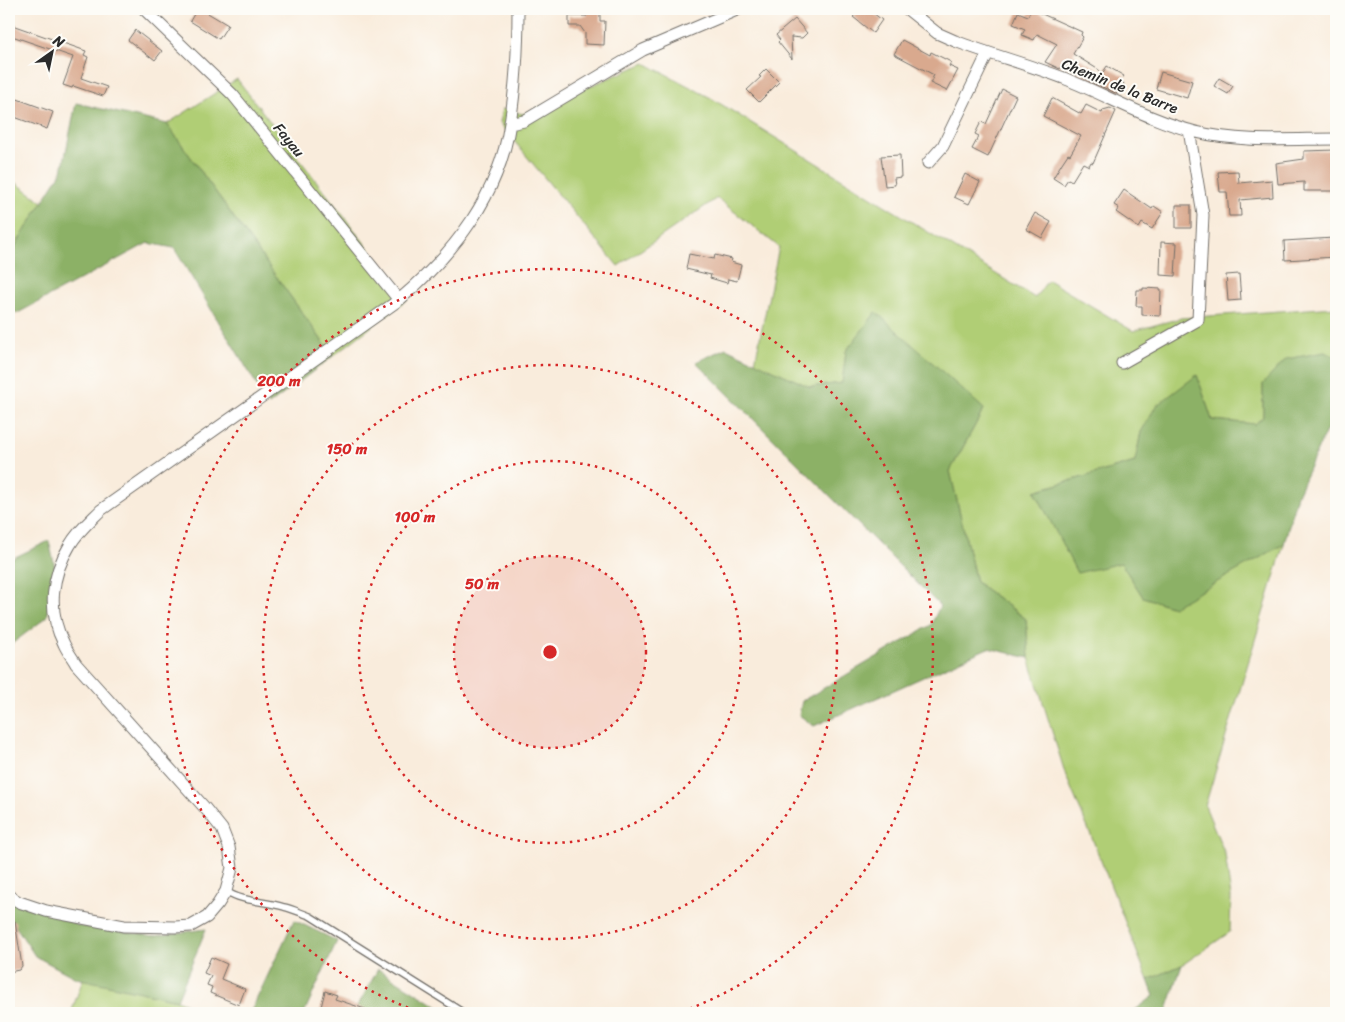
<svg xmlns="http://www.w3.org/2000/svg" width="1345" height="1022" font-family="Sriracha,sans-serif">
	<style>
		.green { fill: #b0ce74; stroke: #6e7c50 }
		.forest { fill: #8cb166; stroke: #5c6e48 }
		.building { fill: #d9a98e }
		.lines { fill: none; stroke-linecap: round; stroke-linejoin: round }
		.lane-casing { stroke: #736f69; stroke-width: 8 }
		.street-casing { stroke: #736f69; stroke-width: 13 }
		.lane { stroke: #fff; stroke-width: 5.5 }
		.street { stroke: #fff; stroke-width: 11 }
		.ring { fill: none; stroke: #d62828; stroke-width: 2.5; stroke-dasharray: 2.5 5 }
		.labels { text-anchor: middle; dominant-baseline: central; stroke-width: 4; stroke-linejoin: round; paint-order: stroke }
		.street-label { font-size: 15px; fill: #2b2b2b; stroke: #fdfcf7 }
		.centre { fill: #d62828; stroke: #fdfcf7; stroke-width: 2.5 }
		.ring-label { font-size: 15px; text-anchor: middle; font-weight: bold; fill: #d62828; stroke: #fdfcf7; stroke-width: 4; stroke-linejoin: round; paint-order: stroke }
	</style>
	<rect width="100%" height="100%" fill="#fdfcf7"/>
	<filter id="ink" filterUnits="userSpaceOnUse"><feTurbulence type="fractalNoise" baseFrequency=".02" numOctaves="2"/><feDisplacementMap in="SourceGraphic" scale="10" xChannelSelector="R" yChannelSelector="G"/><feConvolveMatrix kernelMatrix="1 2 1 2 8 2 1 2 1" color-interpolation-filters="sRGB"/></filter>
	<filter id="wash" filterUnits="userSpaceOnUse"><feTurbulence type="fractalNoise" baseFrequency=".0096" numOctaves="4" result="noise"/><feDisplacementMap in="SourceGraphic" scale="20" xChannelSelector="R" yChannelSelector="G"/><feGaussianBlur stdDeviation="1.12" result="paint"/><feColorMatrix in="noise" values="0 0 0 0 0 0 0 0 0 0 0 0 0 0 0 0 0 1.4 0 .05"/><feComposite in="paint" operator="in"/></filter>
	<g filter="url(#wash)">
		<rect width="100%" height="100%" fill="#f9ecdc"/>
		<path class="green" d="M 645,63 L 711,98 L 1035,298 L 1048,280 L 1133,331 L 1181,318 L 1336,307 L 1336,357 L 1325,352 L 1263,384 L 1263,417 L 1255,424 L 1212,420 L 1197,375 L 1141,432 L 1135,462 L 1035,491 L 1121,562 L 1143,597 L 1173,606 L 1284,544 L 1205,806 L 1225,854 L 1231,897 L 1230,932 L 1182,965 L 1148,980 L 1092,838 L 1066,776 L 1029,658 L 1026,619 L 976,582 L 950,471 L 984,409 L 846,351 L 843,383 L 810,387 L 755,362 L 779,247 L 717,198 L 618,266 L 499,123 L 502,109 L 523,114 Z
			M 237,79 L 408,299 L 333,356 L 167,124 Z
			M 9,178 L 43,202 L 9,256 Z
			M 83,979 L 177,1000 L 207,1013 L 71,1013 Z"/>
		<path class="forest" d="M 76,103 L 167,124 L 333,356 L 269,405 L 174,248 L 148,243 L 16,314 L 9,295 L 9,256 L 62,171 Z
			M 876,312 L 984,409 L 950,471 L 976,582 L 1026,619 L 1029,658 L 988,648 L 814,726 L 799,715 L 802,701 L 931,625 L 940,606 L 696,362 L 726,348 L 810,387 L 842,383 L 846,351 Z
			M 1325,352 L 1336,357 L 1336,426 L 1326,431 L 1297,495 L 1284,544 L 1173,607 L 1143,597 L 1121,563 L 1077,573 L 1035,491 L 1135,462 L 1141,432 L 1156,406 L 1197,375 L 1212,420 L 1255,424 L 1263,417 L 1263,384 L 1286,359 Z
			M 49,541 L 56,572 L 47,617 L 9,646 L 9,560 Z
			M 9,889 L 20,897 L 79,926 L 155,936 L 206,929 L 177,1000 L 76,978 L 35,956 L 11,919 L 9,918 Z
			M 294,920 L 337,941 L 304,1013 L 250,1013 Z
			M 1182,965 L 1166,1013 L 1131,1013 L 1154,996 L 1148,980 Z
			M 378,969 L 448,1013 L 354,1013 Z"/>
		<g id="blocks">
			<path class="building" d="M 197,9 L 201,9 L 228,25 L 219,39 L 190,21 Z
				M 588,9 L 600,9 L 600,21 L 605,21 L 604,45 L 585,44 L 585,33 L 580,26 L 569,26 L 569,16 L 587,16 Z
				M 847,9 L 868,9 L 882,20 L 873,33 L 853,17 L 855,15 Z
				M 1031,9 L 1082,32 L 1081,35 L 1083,37 L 1073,54 L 1099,70 L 1102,74 L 1107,66 L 1124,76 L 1121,80 L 1124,84 L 1118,94 L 1091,82 L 1062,65 L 1060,69 L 1045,62 L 1057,44 L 1037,34 L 1034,40 L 1022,35 L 1025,29 L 1013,24 L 1018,12 L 1028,16 Z
				M 795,19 L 807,33 L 802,38 L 791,37 L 792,59 L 778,42 L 780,40 L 776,35 Z
				M 12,25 L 86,51 L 84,55 L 88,57 L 81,78 L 107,87 L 103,96 L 73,86 L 72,88 L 63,85 L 73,57 L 9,35 Z
				M 135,30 L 162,51 L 155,60 L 150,56 L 150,57 L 128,40 Z
				M 902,40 L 930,55 L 931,52 L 951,62 L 949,66 L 958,70 L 947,91 L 930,83 L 934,75 L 894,54 Z
				M 766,69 L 779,82 L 759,102 L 747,90 L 761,77 L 759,76 Z
				M 1161,72 L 1192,81 L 1187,98 L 1156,89 Z
				M 1219,78 L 1233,86 L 1228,94 L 1214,86 Z
				M 1002,89 L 1016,96 L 988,157 L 972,149 L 979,136 L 975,134 L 981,122 L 986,124 Z
				M 9,96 L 53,112 L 47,129 L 9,115 Z
				M 1052,98 L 1081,114 L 1086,105 L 1102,113 L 1103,110 L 1110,108 L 1116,111 L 1093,163 L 1091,162 L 1089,166 L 1083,163 L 1072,181 L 1068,179 L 1064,185 L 1053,178 L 1062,163 L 1068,154 L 1070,155 L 1081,136 L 1043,116 Z
				M 1336,150 L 1336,191 L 1304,191 L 1304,182 L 1278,184 L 1276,163 L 1304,159 L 1304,151 Z
				M 900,155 L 901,177 L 894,178 L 895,185 L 885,186 L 881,156 Z
				M 1238,171 L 1239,183 L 1272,180 L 1273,197 L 1240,200 L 1241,216 L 1229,216 L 1227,192 L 1220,192 L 1218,172 Z
				M 965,174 L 980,182 L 969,204 L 954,197 Z
				M 1124,190 L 1152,209 L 1154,206 L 1163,212 L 1152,229 L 1142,223 L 1139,228 L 1116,212 L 1119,208 L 1114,205 Z
				M 1176,205 L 1191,205 L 1191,228 L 1176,228 Z
				M 1035,213 L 1051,222 L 1042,238 L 1026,229 Z
				M 1334,238 L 1336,257 L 1285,260 L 1284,241 Z
				M 1161,242 L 1177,243 L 1175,276 L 1160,275 Z
				M 689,254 L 714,259 L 715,255 L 732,259 L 731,262 L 741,265 L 737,281 L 728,279 L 727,283 L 710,278 L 711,275 L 686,269 Z
				M 1239,274 L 1241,300 L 1228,301 L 1226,275 Z
				M 1143,288 L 1161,289 L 1160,316 L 1142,315 L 1142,306 L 1136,306 L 1137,290 L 1143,290 Z
				M 9,921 L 15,921 L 22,966 L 19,970 L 9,972 Z
				M 211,957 L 227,964 L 221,979 L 245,989 L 239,1005 L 210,993 L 212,987 L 207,985 L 211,976 L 204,973 Z
				M 325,991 L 337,995 L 335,999 L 371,1011 L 371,1013 L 327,1013 L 320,1011 Z"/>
		</g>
	</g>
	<g filter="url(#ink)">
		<use href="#blocks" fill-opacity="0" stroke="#736f69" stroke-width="1"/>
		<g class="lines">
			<defs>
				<path id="lane" d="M 226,891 C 242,902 265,901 284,907 C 293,909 301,913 310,916 L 464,1013"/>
				<path id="street" d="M 144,9 L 233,95 L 399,300
					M 907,9 L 937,33 L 955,41 C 992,55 1030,65 1066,79 C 1110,97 1151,121 1196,132 C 1242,143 1290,139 1336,139
					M 510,124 L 524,121 L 643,50 L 739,9
					M 928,163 L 943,146 L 988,53
					M 1122,363 L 1198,320 L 1203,215 L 1189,130
					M 9,896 L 19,902 L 46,911 L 124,926 L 175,927 L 191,926 L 207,917 L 218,904 L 226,891 L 232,868 L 229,847 L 222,829 L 205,808 L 76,664 C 72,657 67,651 64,644 C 47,611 51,576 70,545 C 78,531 90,521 101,510 L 399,300 C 454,253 499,196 510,123 C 516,85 518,47 518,9"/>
			</defs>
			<use href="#lane" class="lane-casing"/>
			<use href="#street" class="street-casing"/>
			<use href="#lane" class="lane"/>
			<use href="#street" class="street"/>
		</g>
	</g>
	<circle cx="550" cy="652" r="96" fill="#d62828" fill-opacity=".12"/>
	<g class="ring">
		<circle cx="550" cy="652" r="96"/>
		<circle cx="550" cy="652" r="191"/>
		<circle cx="550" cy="652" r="287"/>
		<path d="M422 1013A383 383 0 1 1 678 1013"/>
	</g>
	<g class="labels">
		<g class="street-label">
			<text transform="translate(1120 86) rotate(22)">Chemin de la Barre</text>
			<text transform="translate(289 140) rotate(51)">Fayau</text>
		</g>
	</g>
	<circle cx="550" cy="652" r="8" class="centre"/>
	<g class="ring-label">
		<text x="279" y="386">200 m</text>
		<text x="347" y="454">150 m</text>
		<text x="415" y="522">100 m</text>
		<text x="482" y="589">50 m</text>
	</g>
	<rect width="1345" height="1022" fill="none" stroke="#fdfcf7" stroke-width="30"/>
	<g transform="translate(52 52) rotate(33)" stroke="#fdfcf7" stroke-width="4" paint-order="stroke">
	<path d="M0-4L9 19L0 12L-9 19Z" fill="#2b2b2b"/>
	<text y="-8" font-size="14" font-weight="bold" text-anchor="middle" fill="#2b2b2b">N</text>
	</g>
</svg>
